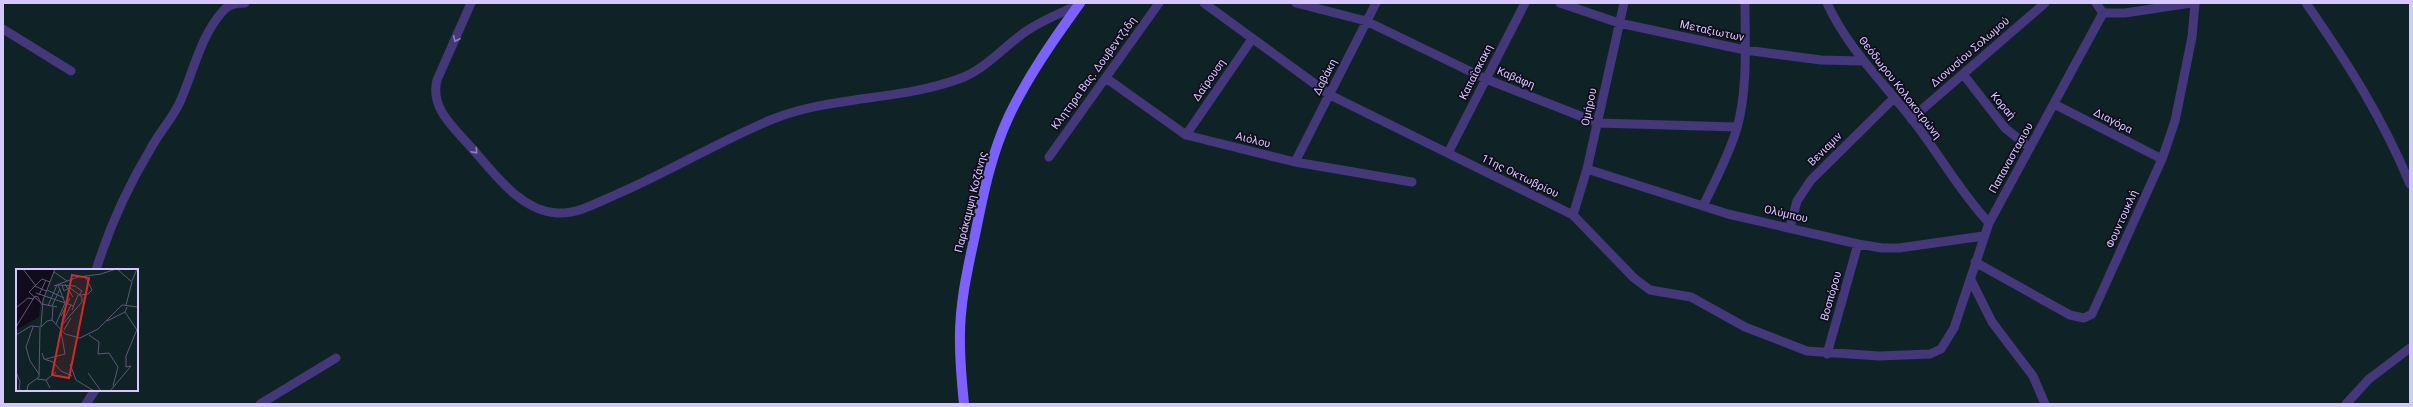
<svg xmlns="http://www.w3.org/2000/svg" width="2413" height="407" font-family="Roboto,sans-serif">
	<style>
		.green { fill: #0f2326; fill-rule: evenodd }
		.lines { fill: none; stroke-linecap: round; stroke-linejoin: round }
		.minor { stroke: #44377a; stroke-width: 9 }
		.secondary { stroke: #7d61fc; stroke-width: 10 }
		.oneway { stroke: #8d80bc }
		.labels { text-anchor: middle; dominant-baseline: central; stroke-width: 3.5; stroke-linejoin: round; paint-order: stroke }
		.street-label { font-size: 11px; fill: #d6c8fe; stroke: #110c1c }
		.inset-road { fill: none; stroke: #605776; stroke-width: 1 }
		.view { fill: #d62828; fill-opacity: 0.15; stroke: #d62828; stroke-width: 2 }
		.inset-edge { fill: none; stroke: #d6c8fe; stroke-width: 2 }
	</style>
	<rect width="100%" height="100%" fill="#110c1c"/>
	<path class="green" d="M 3,3 L 2410,3 L 2410,404 L 3,404 ZM 17,270 L 137,270 L 137,390 L 17,390 Z"/>
	<g class="lines">
		<path class="minor" d="M 471,3 L 437,80 C 430,107 452,126 469,145 C 492,170 519,211 557,213 C 577,214 597,203 615,195 C 669,172 719,141 773,119 C 834,95 903,101 964,77 C 987,67 1005,46 1025,32 C 1042,20 1061,13 1080,4
			M 1204,3 L 1330,95 L 1573,215 L 1634,278 L 1650,290 L 1691,297 L 1745,327 L 1807,351 L 1879,356 L 1930,354 L 1941,349 L 1954,328 L 1989,223 L 2103,13
			M 1296,3 L 1366,21 L 1486,79 L 1598,123 L 1737,127
			M 1560,3 L 1619,23 L 1745,50 L 1821,60 L 1862,61
			M 1827,3 C 1847,47 1881,80 1911,118 C 1938,152 1959,191 1989,223
			M 2096,3 L 2103,13
			M 2306,3 C 2347,62 2382,117 2410,184
			M 2103,13 L 2125,13 L 2191,3
			M 3,29 L 71,71
			M 1963,74 L 2005,128 L 2030,148
			M 1106,78 L 1186,135 L 1295,162 L 1412,182
			M 2054,104 L 2162,159
			M 1911,119 L 2045,3
			M 1186,135 L 1252,39
			M 1448,153 L 1525,3
			M 1049,157 L 1159,3
			M 1295,162 L 1376,3
			M 1587,169 L 1728,214 L 1858,244 L 1882,248 L 1899,248 L 1983,236
			M 1703,206 C 1715,181 1729,155 1737,128 C 1748,88 1745,44 1745,3
			M 1573,215 L 1587,169 L 1624,3
			M 1790,227 L 1797,201 L 1811,180 L 1894,98
			M 1975,262 L 2070,315 L 2084,318 L 2092,314 L 2162,159 L 2175,121 L 2192,37 L 2195,3
			M 96,270 C 109,228 128,186 151,148 C 159,133 171,120 179,104 C 193,74 200,36 223,11 C 229,4 236,3 245,3
			M 1971,280 L 1992,322 L 2033,376 L 2045,404
			M 1827,354 L 1858,244
			M 86,404 L 95,390
			M 260,404 L 336,358
			M 2346,404 L 2369,379 L 2410,348"/>
		<path class="secondary" d="M 964,404 C 962,384 960,364 960,343 C 959,307 967,271 975,235 C 983,195 991,154 1009,116 C 1028,76 1054,39 1080,3"/>
	</g>
	<defs><path id="oneway-chevron" d="M-2-3.5L2.5 0L-2 3.5" fill="none" stroke-width="1.6" stroke-linecap="round" stroke-linejoin="round"/></defs>
	<g class="oneway">
		<use href="#oneway-chevron" transform="translate(456 39) rotate(115)"/>
		<use href="#oneway-chevron" transform="translate(475 151) rotate(49)"/>
	</g>
	<g class="labels">
		<g class="street-label">
			<text transform="translate(1712 31) rotate(12)">Μεταξιωτων</text>
			<text transform="translate(1970 52) rotate(-41)">Διονυσίου Σολωμού</text>
			<text transform="translate(1476 72) rotate(-63)">Καπαΐσκακη</text>
			<text transform="translate(1094 73) rotate(-54)">Κλητηρα Βας. Δουβεντζιδη</text>
			<text transform="translate(1325 77) rotate(-63)">Δαβάκη</text>
			<text transform="translate(1516 78) rotate(23)">Καβάφη</text>
			<text transform="translate(1209 80) rotate(-55)">Δαϊρουση</text>
			<text transform="translate(1900 88) rotate(52)">Θεόδωρου Κολοκοτρώνη</text>
			<text transform="translate(2003 106) rotate(50)">Κοραή</text>
			<text transform="translate(1589 107) rotate(-78)">Ομήρου</text>
			<text transform="translate(2113 121) rotate(27)">Διαγόρα</text>
			<text transform="translate(1253 140) rotate(14)">Αιόλου</text>
			<text transform="translate(1825 149) rotate(-45)">Βενιαμιν</text>
			<text transform="translate(2011 158) rotate(-61)">Παπαναστασιου</text>
			<text transform="translate(1520 176) rotate(26)">11ης Οκτωβρίου</text>
			<text transform="translate(971 202) rotate(-76)">Παράκαμψη Κοζάνης</text>
			<text transform="translate(1786 214) rotate(13)">Ολύμπου</text>
			<text transform="translate(2122 219) rotate(-66)">Φουντουκλή</text>
			<text transform="translate(1831 296) rotate(-74)">Βοσπόρου</text>
		</g>
	</g>
	<g transform="translate(16 269)">
		<rect width="122" height="122" fill="#110c1c"/>
		<path d="M 38,0 L 122,0 L 122,122 L 0,122 L 0,61 L 23,48 L 24,38 Z" fill="#0f2326"/>
		<path class="inset-road" d="M 7,0 L 20,17M 101,0 L 116,13 L 110,36M 38,3 L 51,12M 116,12 L 121,0M 49,15 L 57,28M 42,16 L 59,17 L 66,22 L 63,26M 46,16 L 48,22 L 53,19M 19,17 L 30,22M 38,17 L 62,8 L 85,5 L 100,0M 54,19 L 66,28 L 66,33M 31,21 L 48,29M 20,24 L 58,37M 23,26 L 30,11M 64,26 L 72,25 L 76,21 L 69,7M 25,34 L 13,23 L 26,10 L 34,13M 26,35 L 41,38M 32,37 L 41,16M 36,37 L 44,20M 111,38 L 109,43 L 121,61M 0,39 L 12,29 L 18,30M 56,41 L 62,26M 45,47 L 54,29M 36,51 L 37,38M 91,52 L 109,43M 40,55 L 49,34 L 42,16M 45,56 L 55,36M 25,57 L 27,31 L 39,0M 45,57 L 66,33M 0,58 L 19,27 L 22,28 L 26,36M 17,58 L 10,78 L 14,92 L 23,105M 25,58 L 31,52 L 36,51 L 49,65 L 64,69 L 82,60 L 106,36 L 122,38M 48,61 L 55,49M 0,66 L 15,57 L 25,58M 73,66 L 83,73 L 82,85M 26,84 L 28,90 L 37,93 L 45,102 L 56,107M 82,85 L 93,84 L 102,98 L 97,117M 30,90 L 49,85 L 45,63M 54,95 L 60,111 L 78,122M 0,103 L 4,113 L 3,122M 72,104 L 85,122M 21,110 L 30,111 L 34,119M 30,111 L 40,103M 11,122 L 12,116 L 23,108 L 24,59M 94,122 L 115,97 L 110,98 L 110,87 L 122,58"/>
		<path class="view" d="M 56,6 L 73,9 L 53,109 L 36,106 Z"/>
		<rect width="122" height="122" class="inset-edge"/>
	</g>
	<rect width="2413" height="407" fill="none" stroke="#d6c8fe" stroke-width="8"/>
</svg>
